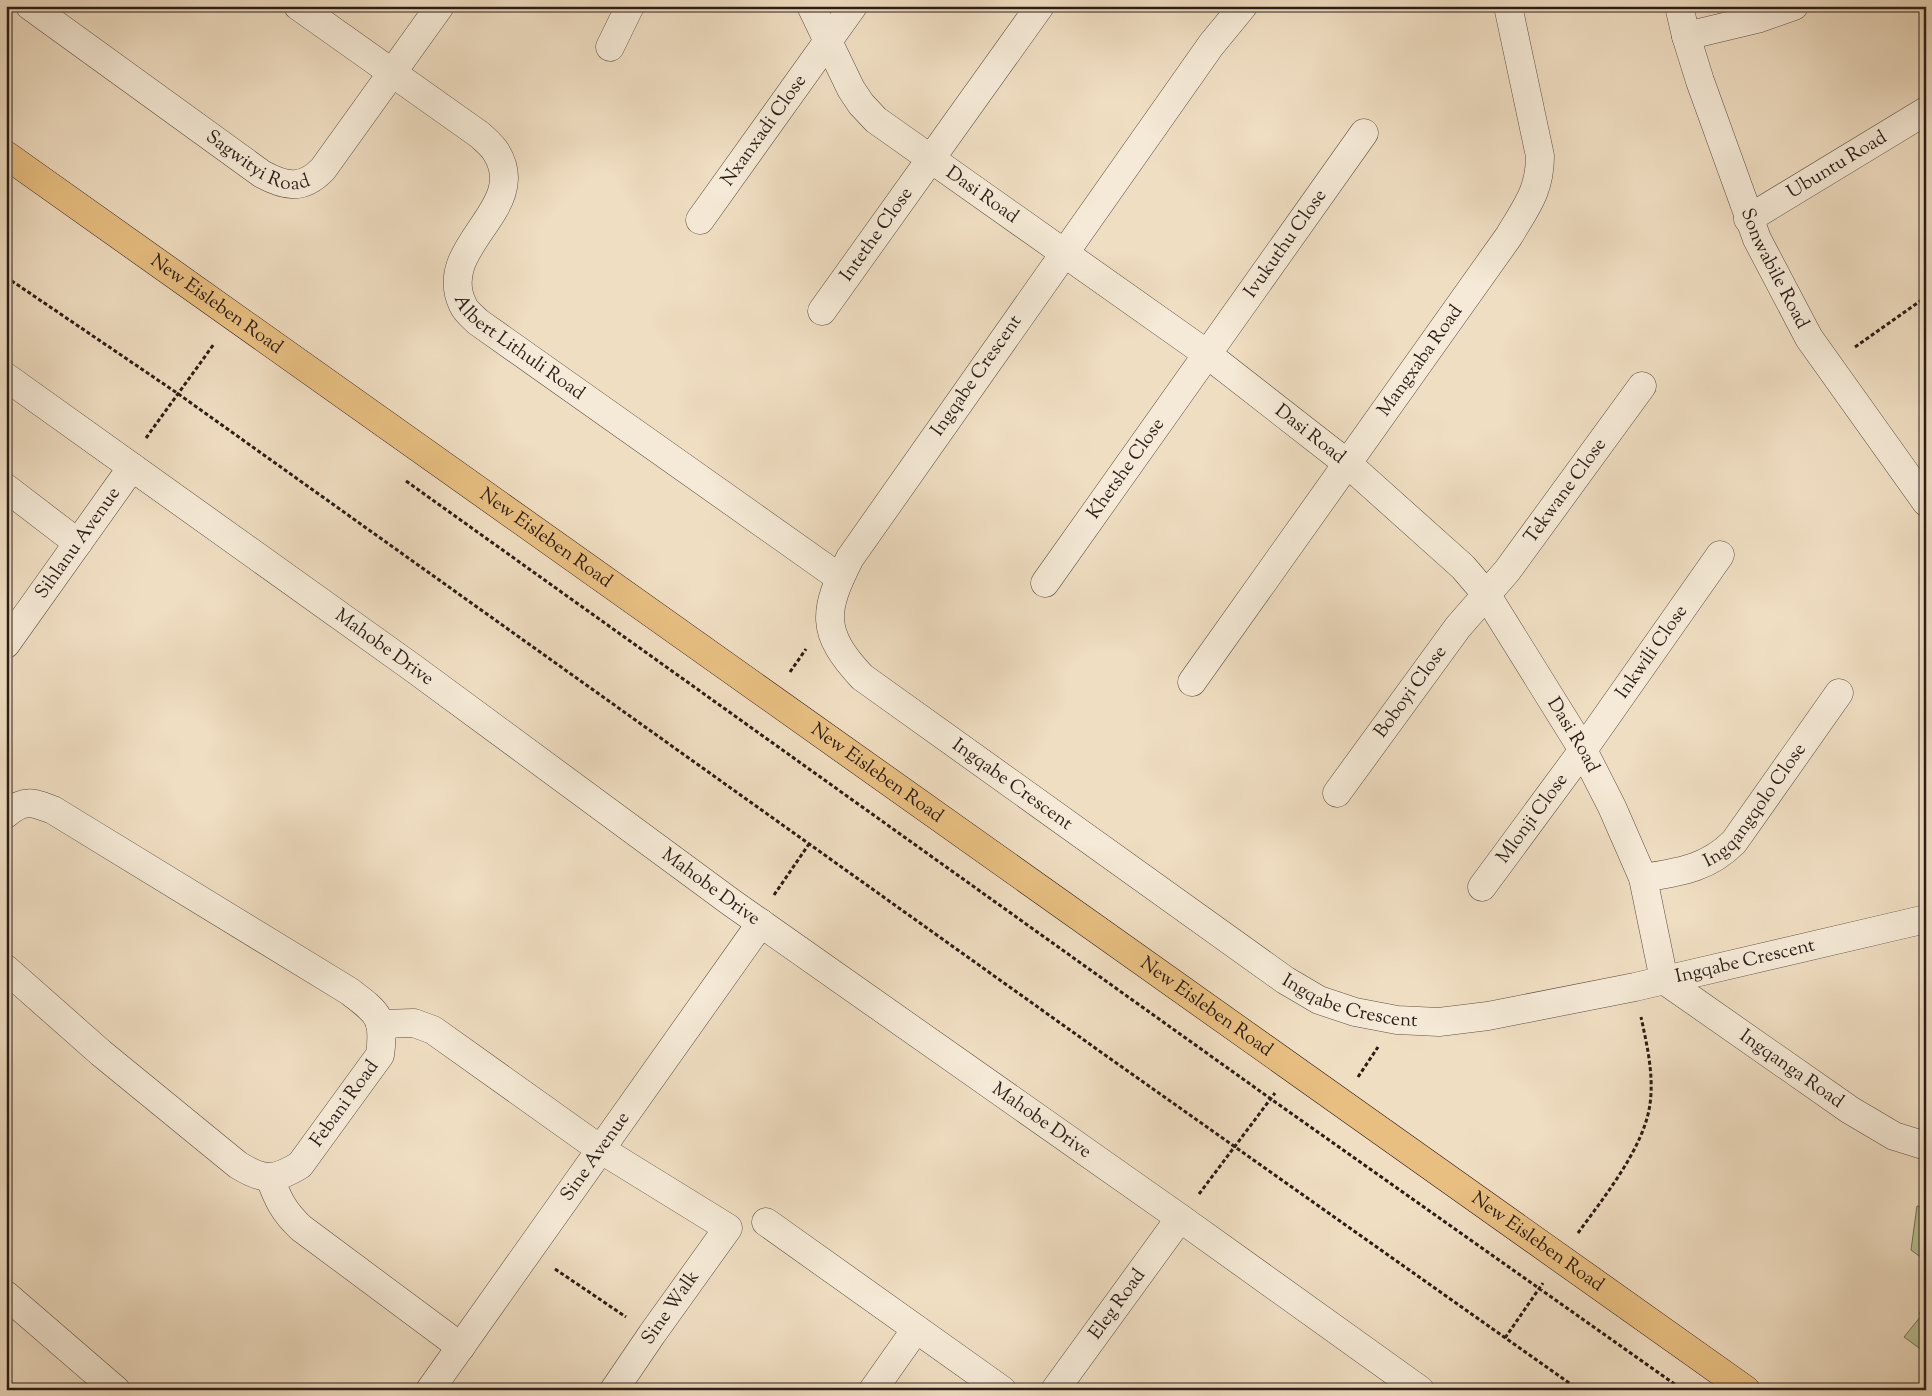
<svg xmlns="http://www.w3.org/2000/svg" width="1932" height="1396" font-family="'Sorts Mill Goudy',serif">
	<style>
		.green { fill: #b7c295; stroke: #717056 }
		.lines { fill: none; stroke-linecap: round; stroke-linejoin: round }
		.minor-casing { stroke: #5c4d42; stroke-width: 29 }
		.major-casing { stroke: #2b1d18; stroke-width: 29 }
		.path { stroke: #2b1d18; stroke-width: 3; stroke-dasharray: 4 2.5; stroke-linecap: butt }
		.minor { stroke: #f5ead7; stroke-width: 28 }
		.major { stroke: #e8bf81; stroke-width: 28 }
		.labels { text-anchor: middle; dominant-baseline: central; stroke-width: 4.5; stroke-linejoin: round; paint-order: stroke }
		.street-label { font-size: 19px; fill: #2b1d18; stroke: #f5ead7 }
	</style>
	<rect width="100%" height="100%" fill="#f0dec2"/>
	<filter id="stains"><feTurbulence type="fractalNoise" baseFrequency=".004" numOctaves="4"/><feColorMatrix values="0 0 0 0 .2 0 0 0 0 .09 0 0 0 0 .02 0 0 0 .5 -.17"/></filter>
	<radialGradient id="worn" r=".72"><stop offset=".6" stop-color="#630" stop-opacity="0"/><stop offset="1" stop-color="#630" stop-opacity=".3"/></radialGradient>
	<path class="green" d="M 1917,1206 L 1926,1207 L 1926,1261 L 1911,1250 Z
		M 1926,1304 L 1926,1353 L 1904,1337 L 1921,1316 L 1919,1313 Z"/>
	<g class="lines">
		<defs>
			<g id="minor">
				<path id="s1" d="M 30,6 L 262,174 C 286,187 303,190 323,169 L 440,6"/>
				<path id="s2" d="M 298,6 L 480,135 C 485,140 492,145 496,152 C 532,209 434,246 463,305 C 466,312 473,317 478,322 L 840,578"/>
				<path id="s3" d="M 811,6 L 851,89 L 861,104 L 876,120 L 1207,354 L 1348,464 L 1463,567 L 1486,594 L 1583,750 L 1612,807 L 1643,878 L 1664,980 L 1850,1110 L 1894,1136 L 1926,1146"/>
				<path id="s4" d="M 1243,6 L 1211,45 L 850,558 C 823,611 820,632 862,677 L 1285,980 L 1319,1000 L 1355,1012 L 1397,1020 L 1439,1022 L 1488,1016 L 1635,987 L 1926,919"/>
				<path id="s5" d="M 1679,6 L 1686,36 L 1700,81 L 1757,239 L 1809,338 L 1926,502"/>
				<path d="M 1686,36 L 1757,19 L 1794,6"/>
				<path d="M 610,47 L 630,6"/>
				<path id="s6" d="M 1748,219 L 1926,111"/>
				<path id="s7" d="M 700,220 L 853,6"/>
				<path id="s8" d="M 822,311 L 1040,6"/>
				<path id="s9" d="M 6,377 L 413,668 L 732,903 L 1180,1218 L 1420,1390"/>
				<path d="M 6,488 L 78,543"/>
				<path id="s10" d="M 1045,583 L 1364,133"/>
				<path id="s11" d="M 6,644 L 132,467"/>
				<path id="s12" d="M 1192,682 L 1509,236 C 1526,207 1540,191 1540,156 L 1508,6"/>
				<path id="s13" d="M 1337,793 L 1458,627 L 1507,571 L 1642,386"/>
				<path d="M 6,814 C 24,799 32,802 53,810 L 349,991 C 378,1013 385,1017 380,1055 L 300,1165 C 274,1181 264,1181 238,1165 L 101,1053 L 6,969"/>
				<path id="s14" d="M 1643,878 C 1679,872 1707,869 1734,842 L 1839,693"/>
				<path id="s15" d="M 1482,887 L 1583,750 L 1720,555"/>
				<path d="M 380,1024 L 414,1023 L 433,1030 L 600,1149 L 728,1228 L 652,1334 L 614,1390"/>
				<path d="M 270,1178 C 278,1200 284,1212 301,1228 L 461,1347"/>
				<path d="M 766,1222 L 1002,1390"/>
				<path d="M 6,1295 L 116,1390"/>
				<path id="s16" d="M 430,1390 L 761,923"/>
				<path d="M 873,1390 L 916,1329"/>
				<path id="s17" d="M 1055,1390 L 1180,1218"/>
			</g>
			<g id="major">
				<path id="s18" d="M 6,155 L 1746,1390"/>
			</g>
		</defs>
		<use href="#minor" class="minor-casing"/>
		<use href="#major" class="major-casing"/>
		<path class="path" d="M 6,277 L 177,393 L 1098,1050 L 1579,1390
			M 1855,347 L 1926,297
			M 146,438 L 214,344
			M 406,481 L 1271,1099 L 1683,1390
			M 790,672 L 806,649
			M 774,895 L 809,844
			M 1358,1077 L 1378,1047
			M 1199,1194 L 1275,1093
			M 1578,1233 C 1604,1197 1644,1148 1650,1104 C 1654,1075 1647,1045 1641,1017
			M 555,1269 L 626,1317
			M 1505,1338 L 1543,1283"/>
		<use href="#minor" class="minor"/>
		<use href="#major" class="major"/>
	</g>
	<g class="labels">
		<g class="street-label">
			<text stroke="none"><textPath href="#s7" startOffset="110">Nxanxadi Close</textPath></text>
			<text stroke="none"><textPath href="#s1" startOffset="278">Sagwityi Road</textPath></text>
			<text stroke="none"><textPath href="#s6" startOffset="104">Ubuntu Road</textPath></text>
			<text stroke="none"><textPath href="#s3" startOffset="262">Dasi Road</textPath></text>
			<text stroke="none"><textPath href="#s8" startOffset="94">Intethe Close</textPath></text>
			<text stroke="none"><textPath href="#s10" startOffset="416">Ivukuthu Close</textPath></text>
			<text stroke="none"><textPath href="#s5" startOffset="280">Sonwabile Road</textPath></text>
			<text stroke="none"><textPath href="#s18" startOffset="258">New Eisleben Road</textPath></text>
			<text stroke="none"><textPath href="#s2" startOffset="484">Albert Lithuli Road</textPath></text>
			<text stroke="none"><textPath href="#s12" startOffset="394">Mangxaba Road</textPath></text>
			<text transform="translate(977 376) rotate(-55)">Ingqabe Crescent</text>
			<text stroke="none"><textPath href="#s3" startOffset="668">Dasi Road</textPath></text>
			<text stroke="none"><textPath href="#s10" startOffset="140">Khetshe Close</textPath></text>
			<text stroke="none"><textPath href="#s13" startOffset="379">Tekwane Close</textPath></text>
			<text stroke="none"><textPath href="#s18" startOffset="662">New Eisleben Road</textPath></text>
			<text stroke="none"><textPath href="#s11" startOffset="124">Sihlanu Avenue</textPath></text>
			<text stroke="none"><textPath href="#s9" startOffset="465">Mahobe Drive</textPath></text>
			<text stroke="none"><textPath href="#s15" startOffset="290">Inkwili Close</textPath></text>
			<text stroke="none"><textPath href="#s13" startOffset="125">Boboyi Close</textPath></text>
			<text stroke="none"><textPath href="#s3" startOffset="1072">Dasi Road</textPath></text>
			<text stroke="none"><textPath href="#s18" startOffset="1068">New Eisleben Road</textPath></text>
			<text stroke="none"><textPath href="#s4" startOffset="995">Ingqabe Crescent</textPath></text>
			<text stroke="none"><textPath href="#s14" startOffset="141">Ingqangqolo Close</textPath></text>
			<text stroke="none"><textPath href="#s15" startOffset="85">Mlonji Close</textPath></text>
			<text stroke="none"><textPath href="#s9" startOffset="870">Mahobe Drive</textPath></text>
			<text stroke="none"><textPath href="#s4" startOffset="1805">Ingqabe Crescent</textPath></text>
			<text stroke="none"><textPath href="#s4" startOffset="1400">Ingqabe Crescent</textPath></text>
			<text stroke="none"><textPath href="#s18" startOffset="1472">New Eisleben Road</textPath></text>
			<text stroke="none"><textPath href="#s3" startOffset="1491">Ingqanga Road</textPath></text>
			<text transform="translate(345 1104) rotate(-54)">Febani Road</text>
			<text stroke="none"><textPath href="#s9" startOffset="1275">Mahobe Drive</textPath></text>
			<text stroke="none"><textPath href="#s16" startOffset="286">Sine Avenue</textPath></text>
			<text stroke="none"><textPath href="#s18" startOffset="1878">New Eisleben Road</textPath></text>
			<text stroke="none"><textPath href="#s17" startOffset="106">Eleg Road</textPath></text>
			<text transform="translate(671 1308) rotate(-55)">Sine Walk</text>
		</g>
	</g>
	<rect width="1932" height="1396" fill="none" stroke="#f0dec2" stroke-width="25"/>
	<rect x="8" y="8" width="1917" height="1381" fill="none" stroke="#2b1d18" stroke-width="2.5"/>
	<rect x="12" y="12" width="1907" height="1371" fill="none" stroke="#2b1d18"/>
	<rect width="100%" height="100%" filter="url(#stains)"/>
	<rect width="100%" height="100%" fill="url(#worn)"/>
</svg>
